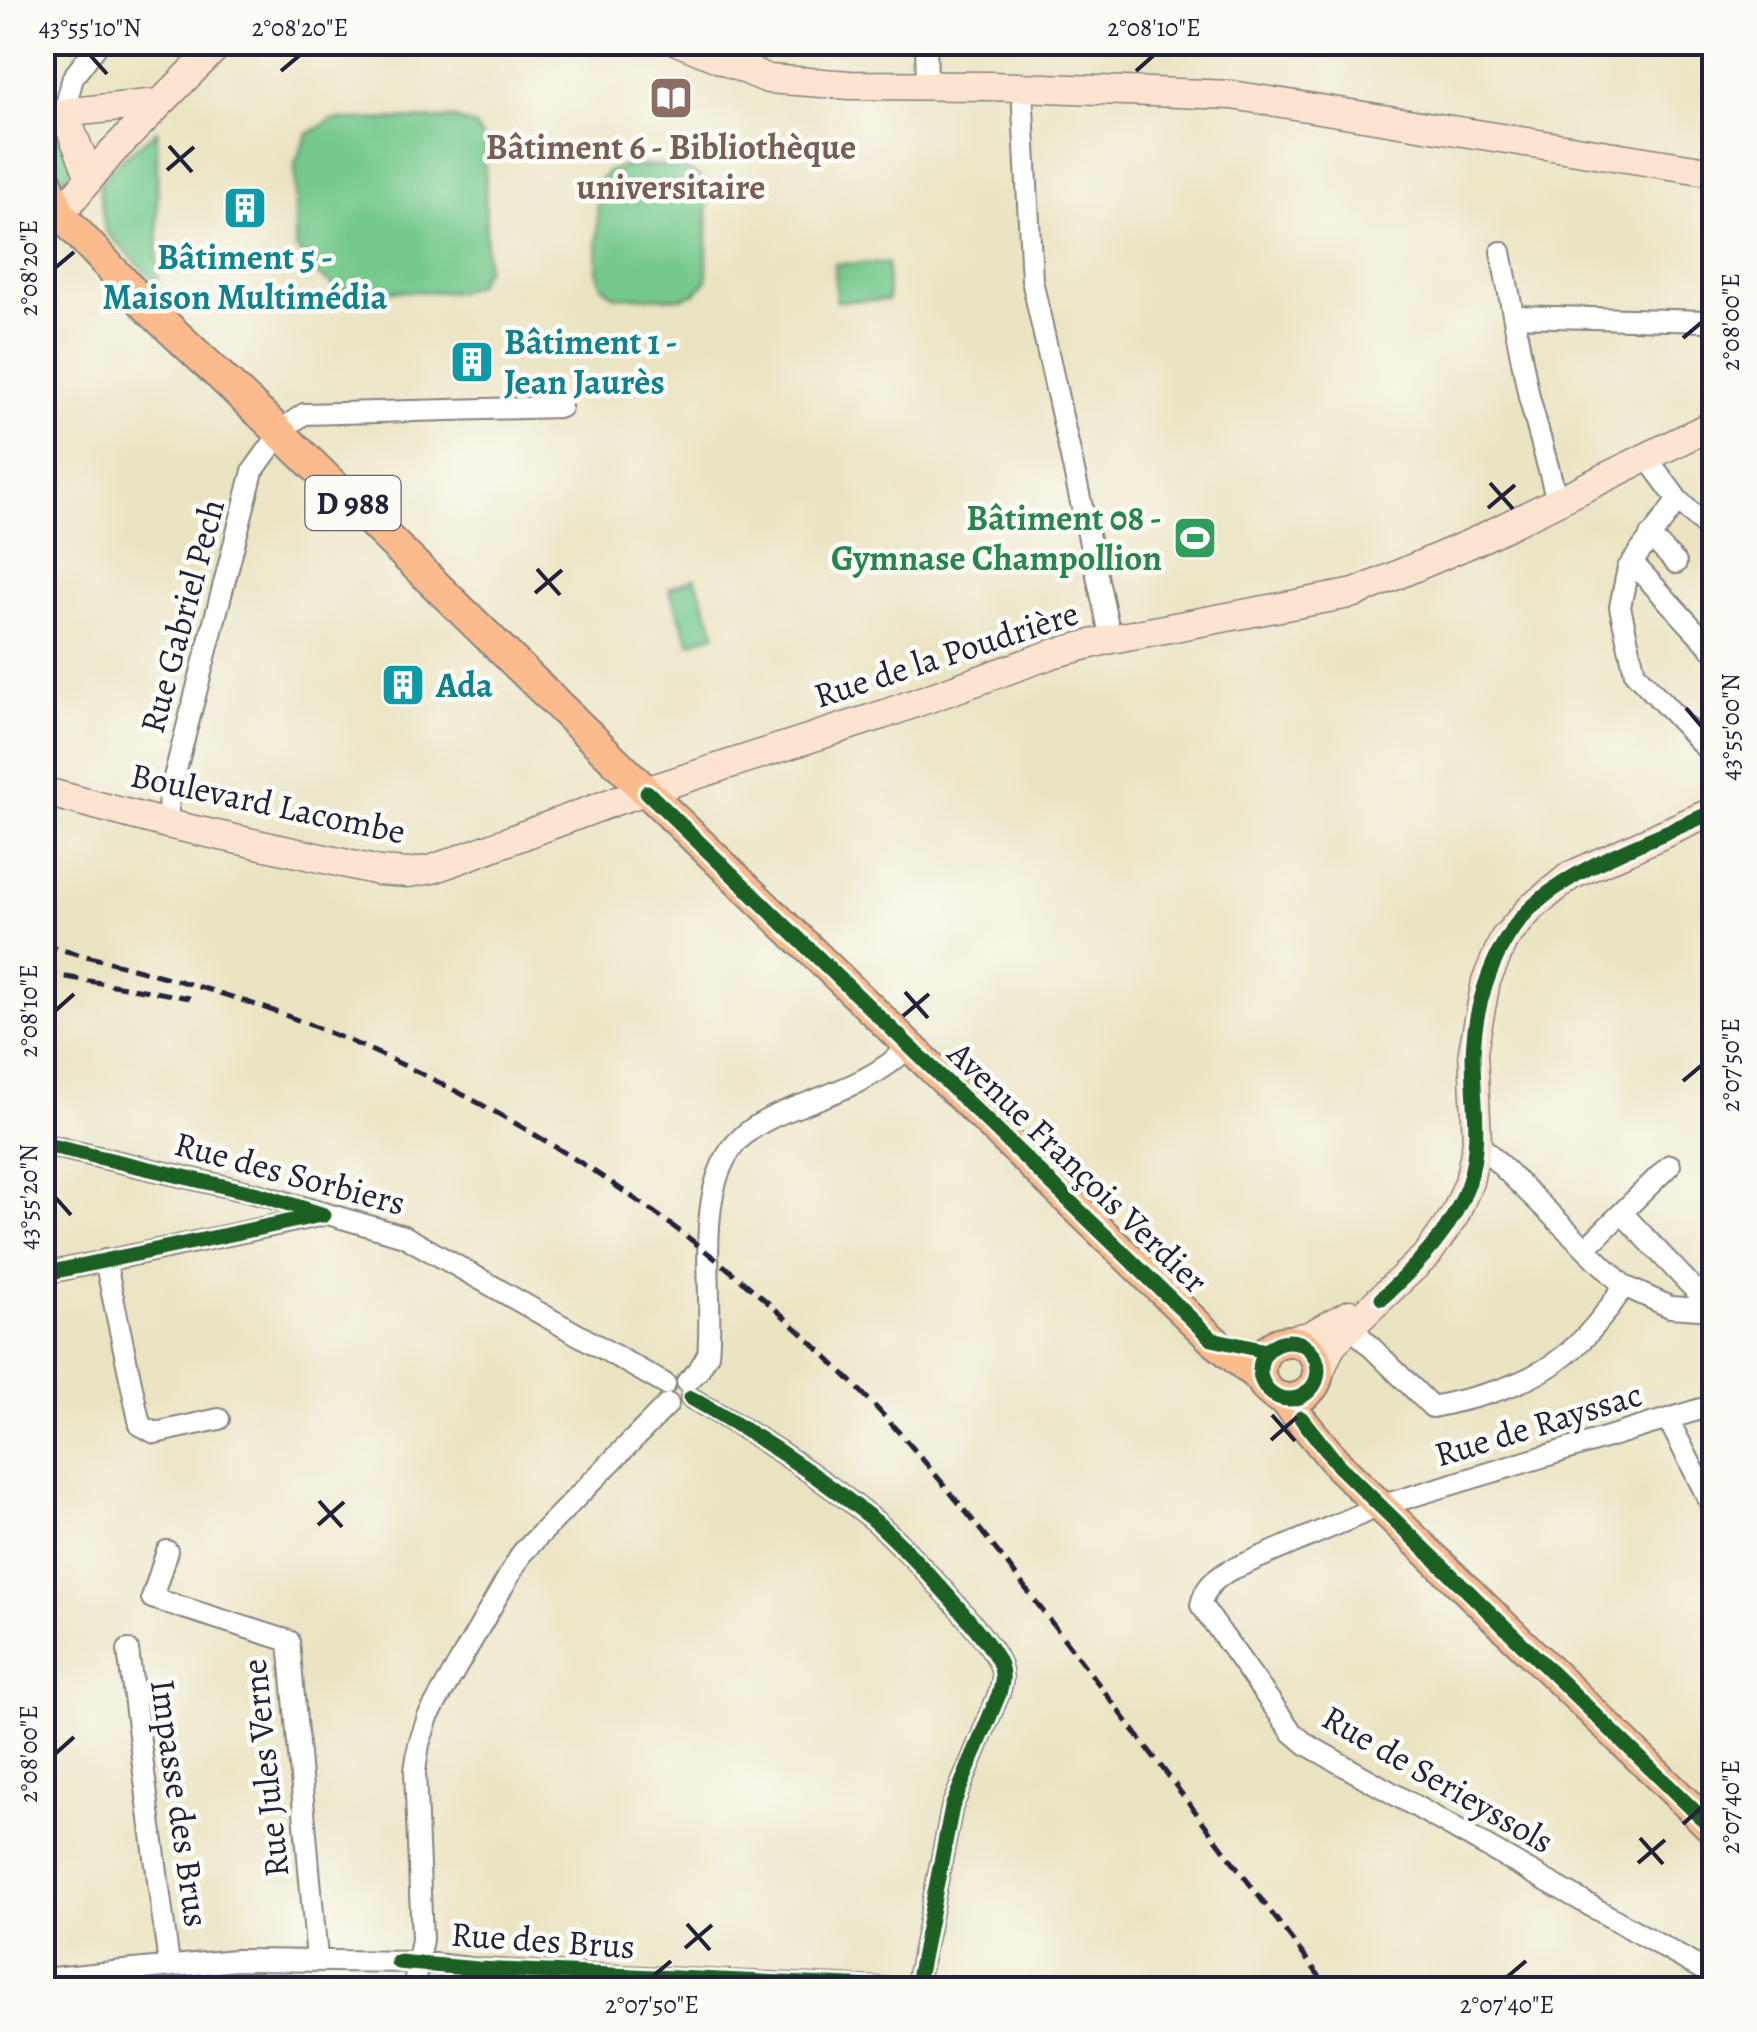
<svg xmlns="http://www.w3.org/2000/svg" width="1757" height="2032" font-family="Alegreya,serif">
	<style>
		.green { fill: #76c98c; stroke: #4c7664; stroke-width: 2.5 }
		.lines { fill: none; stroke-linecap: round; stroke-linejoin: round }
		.street-casing { stroke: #86837f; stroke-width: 24 }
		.secondary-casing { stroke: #86837f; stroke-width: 31 }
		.primary-casing { stroke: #86837f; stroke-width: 34 }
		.street { stroke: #fff; stroke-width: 20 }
		.secondary { stroke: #fde4d1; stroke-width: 28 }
		.primary { stroke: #fbbb8c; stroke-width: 30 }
		.rail { stroke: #22223b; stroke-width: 5; stroke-dasharray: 15 8; stroke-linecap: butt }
		.cycleway-casing { stroke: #fdfcf7; stroke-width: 21 }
		.cycleway { stroke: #1b5e20; stroke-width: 15 }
		.ticks { fill: none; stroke: #22223b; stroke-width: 4 }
		.labels { text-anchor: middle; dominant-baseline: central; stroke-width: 9; stroke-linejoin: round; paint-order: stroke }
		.shield { fill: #fdfcf7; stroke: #646373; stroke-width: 2.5 }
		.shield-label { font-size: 32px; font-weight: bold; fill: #22223b }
		.education-label { font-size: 35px; font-weight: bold; fill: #785e54; stroke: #fdfcf7 }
		.culture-label { font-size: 35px; font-weight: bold; fill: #0d838f; stroke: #fdfcf7; text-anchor: start }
		.leisure-label { font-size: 35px; font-weight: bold; fill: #27864d; stroke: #fdfcf7; text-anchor: end }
		.street-label { font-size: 35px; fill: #22223b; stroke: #fdfcf7 }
		.neatline { fill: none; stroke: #22223b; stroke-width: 4 }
		.ticks-label { font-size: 25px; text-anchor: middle; fill: #22223b }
	</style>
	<rect width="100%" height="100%" fill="#fdfcf7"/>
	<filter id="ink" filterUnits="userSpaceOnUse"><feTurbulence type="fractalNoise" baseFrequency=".01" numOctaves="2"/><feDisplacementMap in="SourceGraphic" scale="20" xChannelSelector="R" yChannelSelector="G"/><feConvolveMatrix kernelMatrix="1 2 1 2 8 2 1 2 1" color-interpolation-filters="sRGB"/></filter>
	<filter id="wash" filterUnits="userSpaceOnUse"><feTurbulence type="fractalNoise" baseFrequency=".0048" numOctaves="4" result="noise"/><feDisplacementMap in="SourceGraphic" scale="40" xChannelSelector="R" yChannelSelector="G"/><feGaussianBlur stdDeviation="2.25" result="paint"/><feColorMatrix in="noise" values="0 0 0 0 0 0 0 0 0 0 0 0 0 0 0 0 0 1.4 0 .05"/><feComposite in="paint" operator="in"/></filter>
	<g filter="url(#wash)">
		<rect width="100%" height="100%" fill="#ebe4c3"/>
		<path class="green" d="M 455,119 L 475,126 L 485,142 L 486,267 L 476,285 L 457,292 L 340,290 L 312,271 L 295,246 L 295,163 L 308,134 L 332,120 Z
			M 55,125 L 72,164 L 65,181 L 43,158 L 43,126 Z
			M 157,131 L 158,284 L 105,231 L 99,185 L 119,161 Z
			M 621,167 C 650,167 690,159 707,186 L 707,280 L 696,293 L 683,298 L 615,296 L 602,286 L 597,272 L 598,182 L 608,171 Z
			M 887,263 L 888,300 L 836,301 L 835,264 Z
			M 695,578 L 716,633 L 690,643 L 669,588 Z"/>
	</g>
	<g filter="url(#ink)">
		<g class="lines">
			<defs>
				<path id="street" d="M 926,42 L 927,85
					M 1022,88 L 1032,280 L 1111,639
					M 64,113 L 73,77 L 100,42
					M 1714,204 L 1712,215 L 1714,229
					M 1501,252 L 1529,397 L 1557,500
					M 1514,316 L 1708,321 L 1714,318
					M 1647,458 L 1678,500 L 1628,568 L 1620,607 L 1635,673 L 1714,757
					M 1678,500 L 1714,535
					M 1650,536 L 1676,563
					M 1632,562 L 1714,651
					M 167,824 L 169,797 L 253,471 L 284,428 L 304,414 L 561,407
					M 42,1144 L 258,1194 L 404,1236 L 665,1384
					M 1622,1213 L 1714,1310
					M 1586,1248 L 1670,1165
					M 105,1260 L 140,1425 L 155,1433 L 219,1419
					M 42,1274 L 319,1216
					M 1624,1286 L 1670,1307 L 1714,1310
					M 1352,1328 L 1432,1407 C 1526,1387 1570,1370 1624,1286 L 1477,1142
					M 687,1382 L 698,1371 L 708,1354 C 715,1292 691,1184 741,1138 C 757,1122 781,1113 802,1105 C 839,1091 882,1076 909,1046
					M 691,1398 C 752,1432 814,1473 869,1516 C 895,1536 990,1637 1000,1665 C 1004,1676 1002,1683 999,1694 L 952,1807 L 916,1989
					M 1714,1405 L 1380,1506 L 1228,1571 C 1213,1581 1205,1587 1201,1605 L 1292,1732 L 1306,1744 L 1714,1976
					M 1668,1419 L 1714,1510
					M 167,1551 L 152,1598 L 289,1641 L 317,1959
					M 128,1650 L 169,1965
					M 42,1979 L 235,1960 L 418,1962 L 478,1969 L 925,1990
					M 413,1990 L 422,1939 L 415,1771 L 419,1744 L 428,1717 L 522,1553 L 668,1404"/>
				<path id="secondary" d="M 679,42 L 768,79 L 850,85 L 990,86 L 1232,95 L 1714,172
					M 64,113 L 90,177
					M 42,115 L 158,103
					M 60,214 L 111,153 L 221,42
					M 42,791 L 167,824 L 379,871 L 408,873 L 433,869 L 618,800 L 882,715 L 1052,654 L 1111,639 L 1355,593 L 1476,541 L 1714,424
					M 1289,1340 L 1309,1336 L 1350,1314
					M 1318,1375 L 1332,1344 L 1428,1254 L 1455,1215 L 1469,1182 L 1477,1142 L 1473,1051 L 1486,981 L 1504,939 L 1530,909 L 1570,876 L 1714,811"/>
				<path id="primary" d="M 42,170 L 60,214 L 151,311 L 265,418 L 647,792 L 1212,1339 L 1262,1380
					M1260 1370a29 29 0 1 1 58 0a29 29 0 1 1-58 0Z
					M 1283,1398 L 1339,1466 L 1714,1830"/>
			</defs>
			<use href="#street" class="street-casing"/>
			<use href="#secondary" class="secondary-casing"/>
			<use href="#primary" class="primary-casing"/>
			<use href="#street" class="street"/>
			<use href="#secondary" class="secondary"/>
			<use href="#primary" class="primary"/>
			<path class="rail" d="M 42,945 C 134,968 226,991 313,1026 C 522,1109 717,1238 871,1402 C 944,1479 1007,1564 1071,1648 C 1158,1761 1243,1876 1330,1990
				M 42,973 L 190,998"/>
			<defs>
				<path id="cycleway" d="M 647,792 L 1212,1339 L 1266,1351
					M 42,1144 L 258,1194 L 324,1215
					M 42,1274 L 321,1215
					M 1382,1298 C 1418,1264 1452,1232 1468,1184 C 1482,1142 1473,1100 1473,1056 C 1474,1004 1495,940 1534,905 C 1585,860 1654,840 1714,811
					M1260 1370a29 29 0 1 1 58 0a29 29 0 1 1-58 0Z
					M 1301,1418 L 1339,1466 L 1714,1830
					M 398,1962 L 478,1969 L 916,1989 L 952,1807 L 999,1694 C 1002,1683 1004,1676 1000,1665 C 990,1637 895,1536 869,1516 C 814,1473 752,1432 691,1398"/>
			</defs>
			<use href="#cycleway" class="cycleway-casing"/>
			<use href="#cycleway" class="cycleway"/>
		</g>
	</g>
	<path class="ticks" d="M 90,55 L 107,74M 281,71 L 300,55M 1136,71 L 1154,55M 169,146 L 192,172M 167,170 L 194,147M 55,268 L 74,252M 1683,338 L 1702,322M 1490,483 L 1513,509M 1488,508 L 1515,485M 537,569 L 560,595M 535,593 L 562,570M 1686,708 L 1702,727M 905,992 L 928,1018M 55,1011 L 74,994M 903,1016 L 929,994M 1683,1081 L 1702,1065M 55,1197 L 71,1215M 1272,1415 L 1295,1441M 1271,1440 L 1297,1417M 319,1501 L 342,1527M 318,1525 L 344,1502M 55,1754 L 74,1737M 1683,1824 L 1702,1807M 1640,1838 L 1663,1864M 1638,1863 L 1665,1840M 687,1924 L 710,1950M 685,1948 L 712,1925M 652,1977 L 671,1961M 1507,1977 L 1526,1961"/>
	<defs>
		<symbol id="library-square" viewBox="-11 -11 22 22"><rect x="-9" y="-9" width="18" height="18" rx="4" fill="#8d6e63" stroke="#fdfcf7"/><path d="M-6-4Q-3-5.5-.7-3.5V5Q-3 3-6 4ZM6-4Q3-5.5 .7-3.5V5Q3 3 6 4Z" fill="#fff"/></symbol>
		<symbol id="building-square" viewBox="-11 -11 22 22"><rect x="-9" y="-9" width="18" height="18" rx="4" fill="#0f9aa8" stroke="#fdfcf7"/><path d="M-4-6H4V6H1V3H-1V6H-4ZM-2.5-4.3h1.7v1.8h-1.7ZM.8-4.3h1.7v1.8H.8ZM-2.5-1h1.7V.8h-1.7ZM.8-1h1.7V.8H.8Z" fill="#fff"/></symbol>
		<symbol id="stadium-square" viewBox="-11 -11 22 22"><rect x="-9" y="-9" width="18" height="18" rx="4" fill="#2e9e5b" stroke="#fdfcf7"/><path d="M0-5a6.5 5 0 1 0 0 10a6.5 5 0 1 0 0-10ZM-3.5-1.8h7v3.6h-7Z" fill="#fff"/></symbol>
	</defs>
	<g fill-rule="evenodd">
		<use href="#library-square" x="646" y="73" width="50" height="50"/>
		<use href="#building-square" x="220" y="183" width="50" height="50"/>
		<use href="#building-square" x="447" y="337" width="50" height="50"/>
		<use href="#stadium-square" x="1170" y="513" width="50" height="50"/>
		<use href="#building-square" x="378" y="660" width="50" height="50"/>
	</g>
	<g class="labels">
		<rect class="shield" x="305.5" y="476" width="95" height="54" rx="8"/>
		<g class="shield-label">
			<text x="353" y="503">D 988</text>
		</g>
		<g class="education-label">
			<text x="671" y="147">Bâtiment 6 - Bibliothèque<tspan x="671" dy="40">universitaire</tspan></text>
		</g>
		<g class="culture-label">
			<text x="245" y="257" text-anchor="middle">Bâtiment 5 -<tspan x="245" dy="40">Maison Multimédia</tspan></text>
			<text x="504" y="342">Bâtiment 1 -<tspan x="504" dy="40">Jean Jaurès</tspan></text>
			<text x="436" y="685">Ada</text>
		</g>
		<g class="leisure-label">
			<text x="1162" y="518">Bâtiment 08 -<tspan x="1162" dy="40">Gymnase Champollion</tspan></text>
		</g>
		<g class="street-label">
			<text transform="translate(182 616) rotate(-75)">Rue Gabriel Pech</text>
			<text transform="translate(946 654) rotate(-18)">Rue de la Poudrière</text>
			<text transform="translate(268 803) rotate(12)">Boulevard Lacombe</text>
			<text transform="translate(1078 1167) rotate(44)">Avenue François Verdier</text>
			<text transform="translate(290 1173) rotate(15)">Rue des Sorbiers</text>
			<text transform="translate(1538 1424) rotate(-17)">Rue de Rayssac</text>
			<text transform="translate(265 1768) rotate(-96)">Rue Jules Verne</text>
			<text transform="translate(1438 1779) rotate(30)">Rue de Serieyssols</text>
			<text transform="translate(180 1803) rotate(82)">Impasse des Brus</text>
			<text transform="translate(543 1940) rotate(4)">Rue des Brus</text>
		</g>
	</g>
	<rect width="1757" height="2032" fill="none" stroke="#fdfcf7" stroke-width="110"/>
	<rect x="55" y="55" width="1647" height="1922" class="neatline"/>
	<g class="ticks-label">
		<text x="90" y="36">43°55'10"N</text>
		<text x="300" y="36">2°08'20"E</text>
		<text x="1154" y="36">2°08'10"E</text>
		<text transform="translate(28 268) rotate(-90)" y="9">2°08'20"E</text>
		<text transform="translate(1730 322) rotate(-90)" y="9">2°08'00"E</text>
		<text transform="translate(1730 727) rotate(-90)" y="9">43°55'00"N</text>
		<text transform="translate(28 1011) rotate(-90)" y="9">2°08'10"E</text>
		<text transform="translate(1730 1065) rotate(-90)" y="9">2°07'50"E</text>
		<text transform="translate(28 1197) rotate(-90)" y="9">43°55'20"N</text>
		<text transform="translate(28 1754) rotate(-90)" y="9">2°08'00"E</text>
		<text transform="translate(1730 1807) rotate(-90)" y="9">2°07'40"E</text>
		<text x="652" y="2013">2°07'50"E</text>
		<text x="1507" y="2013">2°07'40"E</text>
	</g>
</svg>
